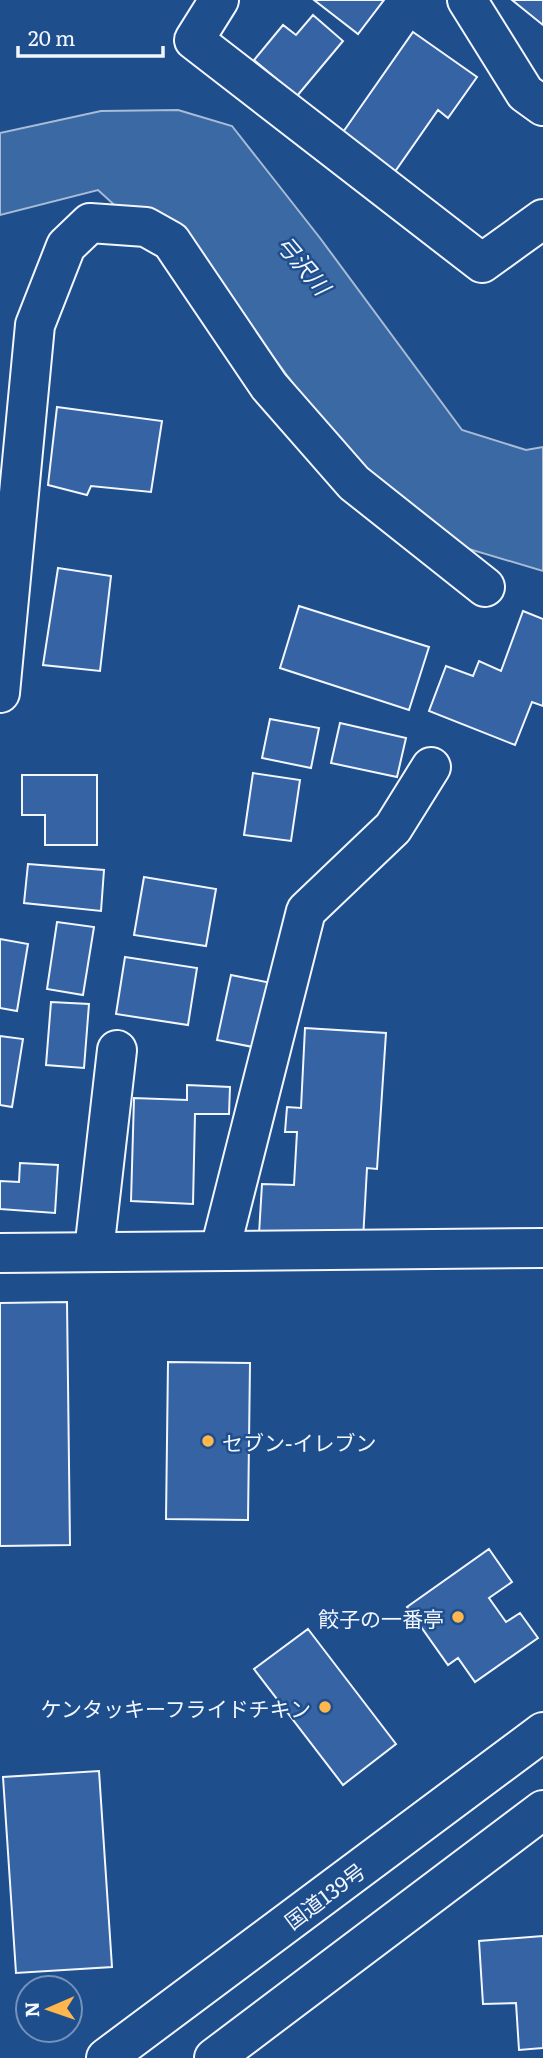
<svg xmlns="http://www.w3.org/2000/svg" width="543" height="2058" font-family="Literata,'Noto Sans JP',serif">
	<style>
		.water { fill: #3b69a3; stroke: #a8bbd7; stroke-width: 2 }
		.building { fill: #3563a3; stroke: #f2f6ff; stroke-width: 2 }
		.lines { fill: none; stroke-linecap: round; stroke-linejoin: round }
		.minor-casing { stroke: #f2f6ff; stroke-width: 42 }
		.tertiary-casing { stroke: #f2f6ff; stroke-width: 42 }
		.trunk-casing { stroke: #f2f6ff; stroke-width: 42 }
		.minor { stroke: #1f4e8c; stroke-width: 38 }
		.tertiary { stroke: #1f4e8c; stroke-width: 38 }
		.trunk { stroke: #1f4e8c; stroke-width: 38 }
		.poi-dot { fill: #ffb74d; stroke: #1f4e8c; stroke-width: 2.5 }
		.labels { text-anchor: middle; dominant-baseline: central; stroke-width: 5; stroke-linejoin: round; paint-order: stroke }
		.poi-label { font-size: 21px; fill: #f2f6ff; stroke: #1f4e8c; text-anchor: end }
		.street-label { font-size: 21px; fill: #f2f6ff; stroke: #1f4e8c }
		.water-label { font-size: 23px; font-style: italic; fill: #f2f6ff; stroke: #1f4e8c }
	</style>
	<rect width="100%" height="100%" fill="#1f4e8c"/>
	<path class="water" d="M 178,110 L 232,126 L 320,238 L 462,430 L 526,450 L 543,447 L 543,571 L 412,532 L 338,444 L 257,335 L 98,190 L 0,215 L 0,133 L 101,111 Z"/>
	<path class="building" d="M 314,0 L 384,0 L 358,34 Z
		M 512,0 L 543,0 L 543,25 Z
		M 313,15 L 343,41 L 297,96 L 254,60 L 283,25 L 296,35 Z
		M 413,32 L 477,77 L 448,118 L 438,110 L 394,173 L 341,135 Z
		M 57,407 L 162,421 L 151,492 L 91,486 L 87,495 L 48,485 Z
		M 58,568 L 111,576 L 100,671 L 43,665 Z
		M 299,606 L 429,647 L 409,710 L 280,668 Z
		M 523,611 L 543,619 L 543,706 L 532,702 L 515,745 L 429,711 L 446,666 L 473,676 L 479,661 L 501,671 Z
		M 270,719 L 319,728 L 311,768 L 262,758 Z
		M 340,723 L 406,738 L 397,777 L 331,763 Z
		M 253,773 L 300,780 L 291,841 L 244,835 Z
		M 22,775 L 97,775 L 97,845 L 45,845 L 45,815 L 22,815 Z
		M 28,864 L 104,870 L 101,911 L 24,903 Z
		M 144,877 L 216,889 L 206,946 L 134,935 Z
		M 57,922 L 94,927 L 83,995 L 47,989 Z
		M 0,939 L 28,944 L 17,1011 L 0,1008 Z
		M 125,957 L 197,968 L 188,1025 L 116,1014 Z
		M 231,975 L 271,983 L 258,1048 L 217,1040 Z
		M 51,1002 L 89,1004 L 84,1068 L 46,1065 Z
		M 305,1028 L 386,1033 L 377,1169 L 367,1168 L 363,1240 L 259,1234 L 262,1184 L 294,1185 L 297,1132 L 285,1132 L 287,1107 L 301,1108 Z
		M 0,1036 L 23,1039 L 12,1107 L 0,1105 Z
		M 187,1085 L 230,1087 L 229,1114 L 195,1114 L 193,1204 L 131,1201 L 134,1098 L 187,1100 Z
		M 20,1163 L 58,1165 L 55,1213 L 0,1209 L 0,1181 L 19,1182 Z
		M 67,1302 L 70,1545 L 0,1546 L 0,1303 Z
		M 168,1362 L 250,1363 L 248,1520 L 166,1519 Z
		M 489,1549 L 512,1582 L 489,1598 L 506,1622 L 520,1613 L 538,1638 L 475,1682 L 458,1658 L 448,1665 L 407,1607 Z
		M 308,1629 L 396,1744 L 343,1785 L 254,1669 Z
		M 99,1771 L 112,1967 L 16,1973 L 3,1777 Z
		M 543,1936 L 543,2048 L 519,2050 L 516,2003 L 483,2004 L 479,1941 Z"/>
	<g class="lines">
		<defs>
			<path id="minor" d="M 219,0 L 194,40 L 482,263 L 543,219
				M 467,0 L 525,93 L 543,106
				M 0,693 L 35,325 L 66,246 L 90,223 L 146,227 L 171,241 L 269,386 L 354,483 L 485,587
				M 220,1250 L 306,911 L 393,828 L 431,767
				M 94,1251 L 117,1050"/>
			<path id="tertiary" d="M 0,1253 L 543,1248"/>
			<path id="trunk" d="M 106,2058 L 543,1732
				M 214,2058 L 543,1810"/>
		</defs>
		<use href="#minor" class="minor-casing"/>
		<use href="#tertiary" class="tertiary-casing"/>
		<use href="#trunk" class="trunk-casing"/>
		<use href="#minor" class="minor"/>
		<use href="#tertiary" class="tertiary"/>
		<use href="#trunk" class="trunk"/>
	</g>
	<g class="poi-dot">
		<circle cx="208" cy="1441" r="7"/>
		<circle cx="458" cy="1617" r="7"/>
		<circle cx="325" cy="1707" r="7"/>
	</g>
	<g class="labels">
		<g class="poi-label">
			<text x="222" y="1441" text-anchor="start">セブン-イレブン</text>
			<text x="444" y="1617">餃子の一番亭</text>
			<text x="311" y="1707">ケンタッキーフライドチキン</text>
		</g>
		<g class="street-label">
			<text transform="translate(324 1895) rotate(-37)">国道139号</text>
		</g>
		<g class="water-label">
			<text transform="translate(304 264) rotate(50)">弓沢川</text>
		</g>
	</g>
	<g transform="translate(49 2009) rotate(268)"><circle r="33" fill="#1f4e8c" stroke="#7391ba" stroke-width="2"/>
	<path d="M0-5L12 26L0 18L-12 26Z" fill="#ffb74d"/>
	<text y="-10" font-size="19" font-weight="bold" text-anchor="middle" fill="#f2f6ff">N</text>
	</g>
	<path d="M18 46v10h145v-10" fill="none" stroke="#f2f6ff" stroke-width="3.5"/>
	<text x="28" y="46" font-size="21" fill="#f2f6ff" stroke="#1f4e8c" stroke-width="5" paint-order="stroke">20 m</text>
</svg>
